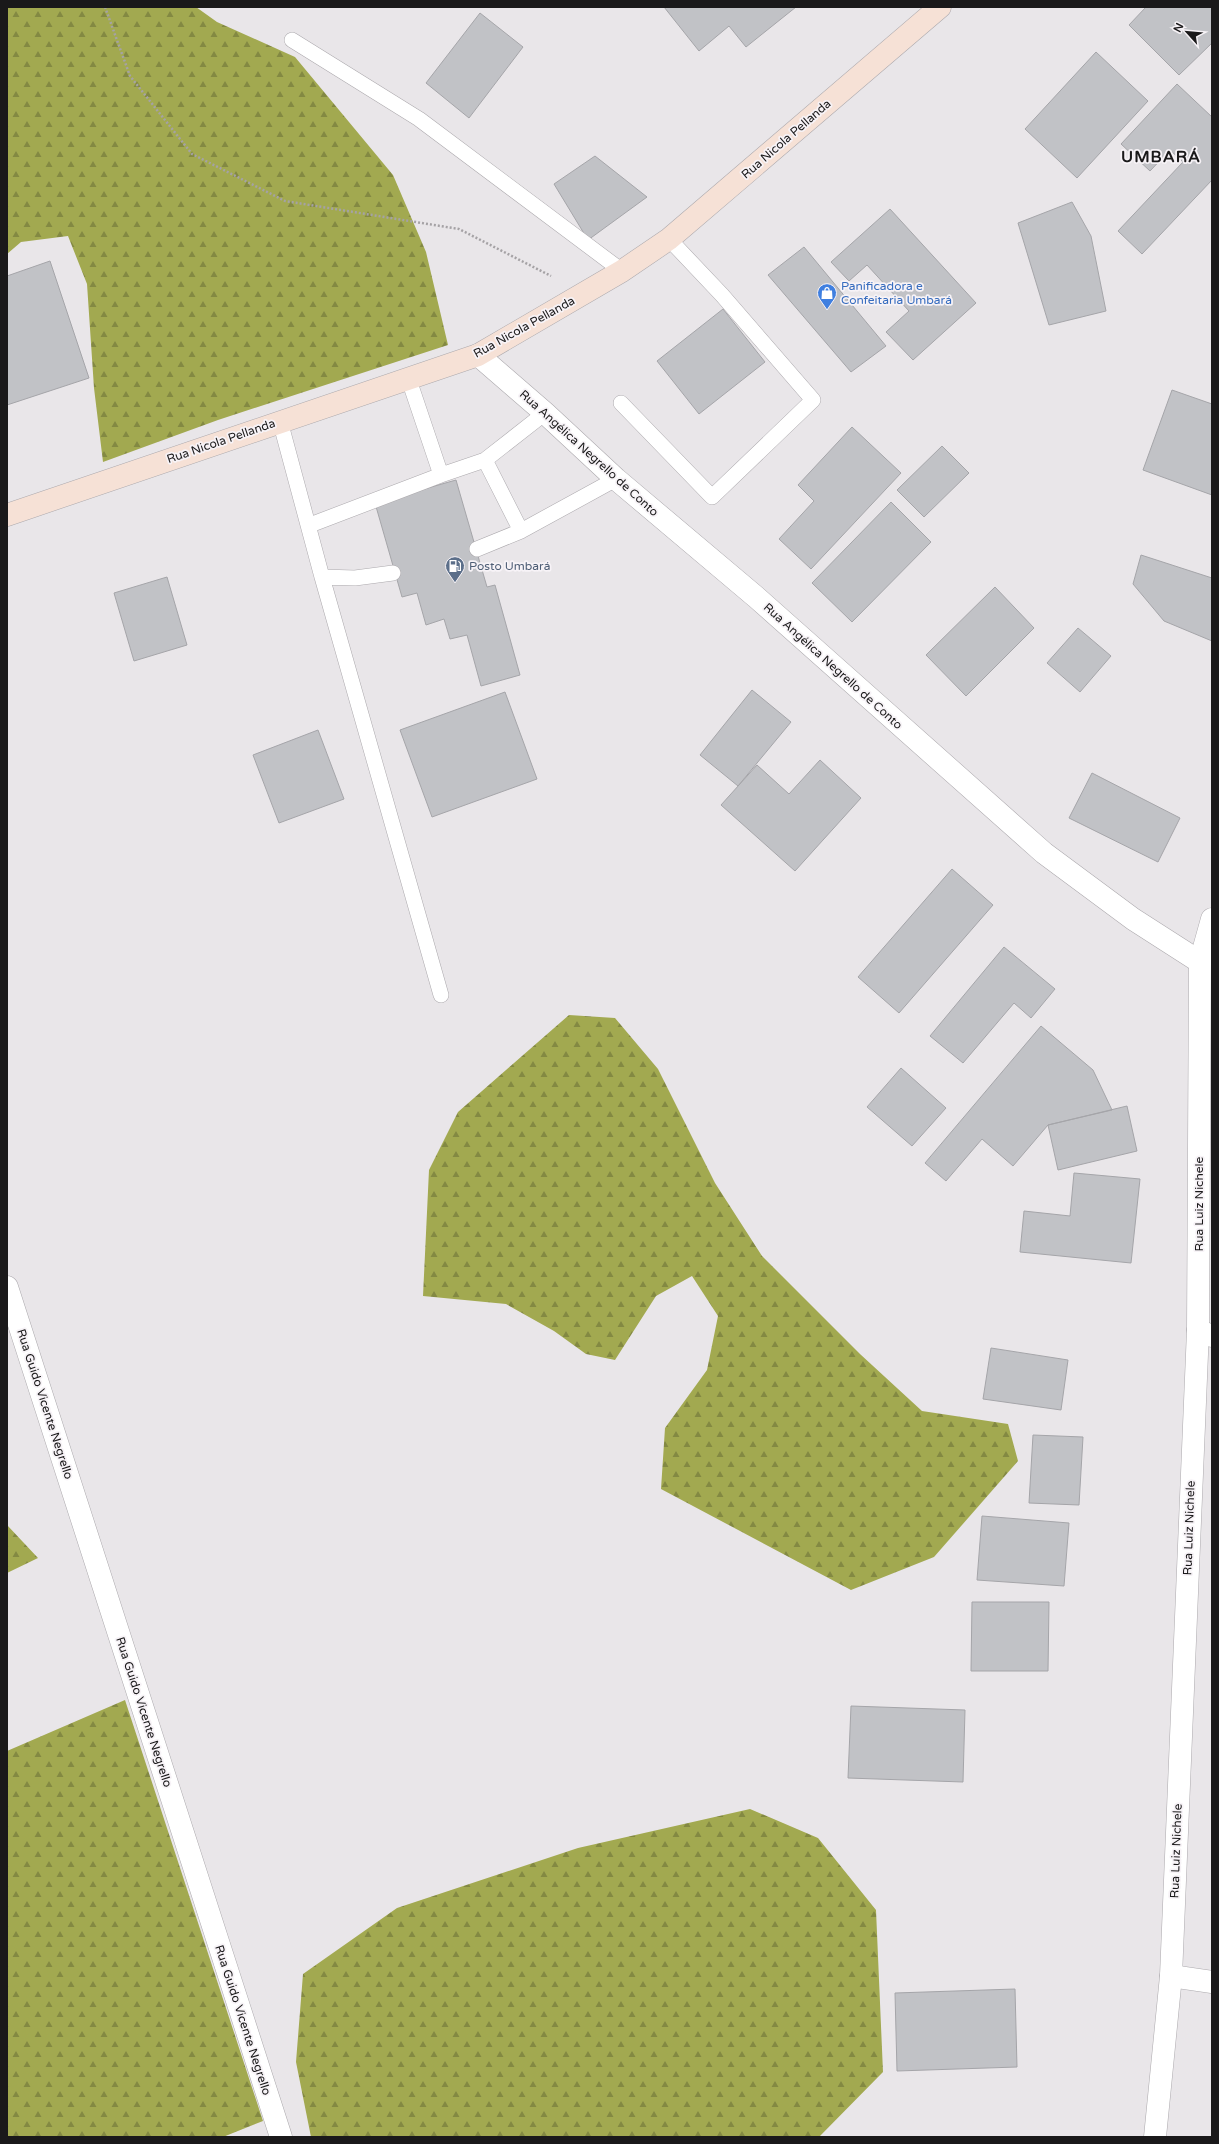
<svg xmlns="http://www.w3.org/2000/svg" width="1219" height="2144" font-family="'Varela Round',sans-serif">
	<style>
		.forest { fill: url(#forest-firs) }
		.building { fill: #c1c2c6; stroke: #a5a5a9 }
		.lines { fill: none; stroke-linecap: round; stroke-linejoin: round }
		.service-casing { stroke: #aca9ad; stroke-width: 16 }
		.minor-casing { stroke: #aca9ad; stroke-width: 23 }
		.tertiary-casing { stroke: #aca9ad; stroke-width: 23 }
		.secondary-casing { stroke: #aca9ad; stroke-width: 23 }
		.path { stroke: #a5a2a5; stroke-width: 2.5; stroke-dasharray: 2 2; stroke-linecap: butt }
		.service { stroke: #fff; stroke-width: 15 }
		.minor { stroke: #fff; stroke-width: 22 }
		.tertiary { stroke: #fff; stroke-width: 22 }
		.secondary { stroke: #f6e1d6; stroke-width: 22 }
		.labels { text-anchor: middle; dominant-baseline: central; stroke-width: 3.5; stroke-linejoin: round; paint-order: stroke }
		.street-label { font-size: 12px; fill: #1a191a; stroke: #f7f3f7 }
		.shop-label { font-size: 12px; fill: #366cbe; stroke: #f7f3f7; text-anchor: start }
		.service-label { font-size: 12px; fill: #4e5e75; stroke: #f7f3f7; text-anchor: start }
		.district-label { font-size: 16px; font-weight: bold; letter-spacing: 1px; fill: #1a191a; stroke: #f7f3f7 }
	</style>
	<defs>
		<pattern id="forest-firs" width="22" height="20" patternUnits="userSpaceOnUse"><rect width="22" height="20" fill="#a2a950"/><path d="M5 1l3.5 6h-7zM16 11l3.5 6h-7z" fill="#838942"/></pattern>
	</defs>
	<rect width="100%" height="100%" fill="#e9e6e9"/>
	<path class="forest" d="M 7,7 L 196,7 L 217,22 L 295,57 L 393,175 L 426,252 L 448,345 L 218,420 L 103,462 L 94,388 L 87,284 L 68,236 L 21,242 L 7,254 Z
		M 569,1015 L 615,1018 L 658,1069 L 715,1183 L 762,1256 L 860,1354 L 922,1411 L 1008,1424 L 1018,1461 L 934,1557 L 851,1590 L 661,1489 L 665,1428 L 707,1370 L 718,1316 L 692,1276 L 656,1296 L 615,1360 L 586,1354 L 554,1331 L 506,1304 L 423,1296 L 429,1170 L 458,1112 Z
		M 7,1525 L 38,1558 L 7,1573 Z
		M 125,1700 L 263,2121 L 223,2137 L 7,2137 L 7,1751 Z
		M 750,1809 L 818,1838 L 876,1910 L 883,2072 L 819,2137 L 311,2137 L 296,2062 L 303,1974 L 397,1908 L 578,1848 Z"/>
	<path class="building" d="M 664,7 L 796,7 L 746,47 L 729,26 L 699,51 Z
		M 1146,7 L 1212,7 L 1212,43 L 1179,75 L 1129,25 Z
		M 480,13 L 523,47 L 469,118 L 426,83 Z
		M 1096,52 L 1148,101 L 1077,178 L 1025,129 Z
		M 1177,84 L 1212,117 L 1212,180 L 1142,254 L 1118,231 L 1183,162 L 1170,150 L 1150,171 L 1121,144 Z
		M 595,156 L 647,197 L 588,240 L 554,184 Z
		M 1072,202 L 1091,236 L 1106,311 L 1049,325 L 1018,223 Z
		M 890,209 L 976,303 L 913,360 L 886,332 L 909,311 L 867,265 L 849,281 L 831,262 Z
		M 804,247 L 886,346 L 851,372 L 768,275 Z
		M 50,261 L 89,378 L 7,405 L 7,276 Z
		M 723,309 L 765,362 L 699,414 L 657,361 Z
		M 1172,390 L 1212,404 L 1212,495 L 1143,470 Z
		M 852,427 L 901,473 L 811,569 L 779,539 L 814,501 L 798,485 Z
		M 942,446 L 969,473 L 924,517 L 897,490 Z
		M 456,480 L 487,587 L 495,585 L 520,675 L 481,686 L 467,635 L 450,639 L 444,619 L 426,625 L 417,593 L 402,597 L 375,503 Z
		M 891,502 L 931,542 L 852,622 L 812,583 Z
		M 1141,555 L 1212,578 L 1212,641 L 1164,621 L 1133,584 Z
		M 167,577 L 187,645 L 134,661 L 114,593 Z
		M 995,587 L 1034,628 L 966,696 L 926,655 Z
		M 1078,628 L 1111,656 L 1080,692 L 1047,663 Z
		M 752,690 L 791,722 L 738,786 L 700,755 Z
		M 505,692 L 537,779 L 432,817 L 400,730 Z
		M 318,730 L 344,799 L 279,823 L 253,755 Z
		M 820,760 L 861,798 L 795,871 L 721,805 L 757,765 L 789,794 Z
		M 1092,773 L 1180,818 L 1158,862 L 1069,818 Z
		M 952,869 L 993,905 L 899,1013 L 858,977 Z
		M 1004,947 L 1055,989 L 1031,1018 L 1014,1003 L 963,1063 L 930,1036 Z
		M 1041,1026 L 1093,1070 L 1112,1110 L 1048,1125 L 1013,1166 L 982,1139 L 946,1181 L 925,1163 Z
		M 901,1068 L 946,1108 L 912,1146 L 867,1107 Z
		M 1127,1106 L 1137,1151 L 1058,1170 L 1048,1125 Z
		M 1074,1173 L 1140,1179 L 1131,1263 L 1020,1252 L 1024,1211 L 1070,1216 Z
		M 991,1348 L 1068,1360 L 1061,1410 L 983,1399 Z
		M 1033,1435 L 1083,1437 L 1079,1505 L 1029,1503 Z
		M 982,1516 L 1069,1523 L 1064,1586 L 977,1580 Z
		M 972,1602 L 1049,1602 L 1048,1671 L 971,1671 Z
		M 851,1706 L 965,1710 L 963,1782 L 848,1778 Z
		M 1015,1989 L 1017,2067 L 897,2071 L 895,1993 Z"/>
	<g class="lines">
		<defs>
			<path id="service" d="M 292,40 L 419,119 L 622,271
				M 408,377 L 441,475 L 485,460 L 521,531
				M 621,403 L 712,497 L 813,400 L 722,295 L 669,239
				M 280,421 L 322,577 L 355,578 L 393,573
				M 485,460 L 545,413
				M 310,525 L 441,475
				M 477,549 L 521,531 L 616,479
				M 322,577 L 441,995"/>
			<path id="minor" d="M 478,355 L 545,413 L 616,479 L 756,597 L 1044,853 L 1133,919 L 1200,962
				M 7,1287 L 281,2137
				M 1198,1330 L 1212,1336
				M 1171,1976 L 1212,1982"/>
			<path id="tertiary" d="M 1155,2137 L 1171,1976 L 1198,1330 L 1200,962 L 1212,919"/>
			<path id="secondary" d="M 7,515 L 478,355 L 622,271 L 669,239 L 940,7"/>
		</defs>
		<use href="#service" class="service-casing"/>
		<use href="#minor" class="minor-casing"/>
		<use href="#tertiary" class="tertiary-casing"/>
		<use href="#secondary" class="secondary-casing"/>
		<path class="path" d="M 105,7 L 130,76 L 192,154 L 285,201 L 459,229 L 551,276"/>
		<use href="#service" class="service"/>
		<use href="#minor" class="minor"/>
		<use href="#tertiary" class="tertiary"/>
		<use href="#secondary" class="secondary"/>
	</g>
	<defs>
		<symbol id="shop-pin" viewBox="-11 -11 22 30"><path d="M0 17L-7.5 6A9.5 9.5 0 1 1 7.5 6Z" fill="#3f7fe0" stroke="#f7f3f7"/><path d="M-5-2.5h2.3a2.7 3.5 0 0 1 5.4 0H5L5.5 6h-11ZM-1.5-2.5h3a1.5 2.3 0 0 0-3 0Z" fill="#fff"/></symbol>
		<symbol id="fuel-pin" viewBox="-11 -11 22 30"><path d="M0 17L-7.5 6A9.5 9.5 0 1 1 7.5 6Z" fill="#5c6f8a" stroke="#f7f3f7"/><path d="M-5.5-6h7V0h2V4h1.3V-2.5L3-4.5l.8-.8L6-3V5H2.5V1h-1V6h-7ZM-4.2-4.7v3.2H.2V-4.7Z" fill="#fff"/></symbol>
	</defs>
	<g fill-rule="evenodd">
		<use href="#shop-pin" x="816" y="282" width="22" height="30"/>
		<use href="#fuel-pin" x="444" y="555" width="22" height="30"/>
	</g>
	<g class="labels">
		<g class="street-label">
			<text transform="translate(786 139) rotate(-41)">Rua Nicola Pellanda</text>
			<text transform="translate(524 327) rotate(-29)">Rua Nicola Pellanda</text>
			<text transform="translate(221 441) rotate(-19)">Rua Nicola Pellanda</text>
			<text transform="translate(589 453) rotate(42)">Rua Angélica Negrello de Conto</text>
			<text transform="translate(833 666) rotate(42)">Rua Angélica Negrello de Conto</text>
			<text transform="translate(1199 1204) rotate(-90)">Rua Luiz Nichele</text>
			<text transform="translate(45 1404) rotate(72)">Rua Guido Vicente Negrello</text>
			<text transform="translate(1189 1528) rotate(-88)">Rua Luiz Nichele</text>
			<text transform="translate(144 1712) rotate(72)">Rua Guido Vicente Negrello</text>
			<text transform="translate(1176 1851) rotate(-88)">Rua Luiz Nichele</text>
			<text transform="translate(243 2020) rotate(72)">Rua Guido Vicente Negrello</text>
		</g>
		<g class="shop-label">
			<text x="841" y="286">Panificadora e<tspan x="841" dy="14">Confeitaria Umbará</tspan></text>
		</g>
		<g class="service-label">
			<text x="469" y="566">Posto Umbará</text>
		</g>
		<g class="district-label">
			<text x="1161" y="157">UMBARÁ</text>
		</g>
	</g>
	<rect width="1219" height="2144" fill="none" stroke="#1a191a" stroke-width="16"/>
	<g transform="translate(1187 32) rotate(297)" stroke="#f7f3f7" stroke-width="3" paint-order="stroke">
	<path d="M0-3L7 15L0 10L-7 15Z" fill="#1a191a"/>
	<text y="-6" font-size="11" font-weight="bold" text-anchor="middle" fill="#1a191a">N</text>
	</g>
</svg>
